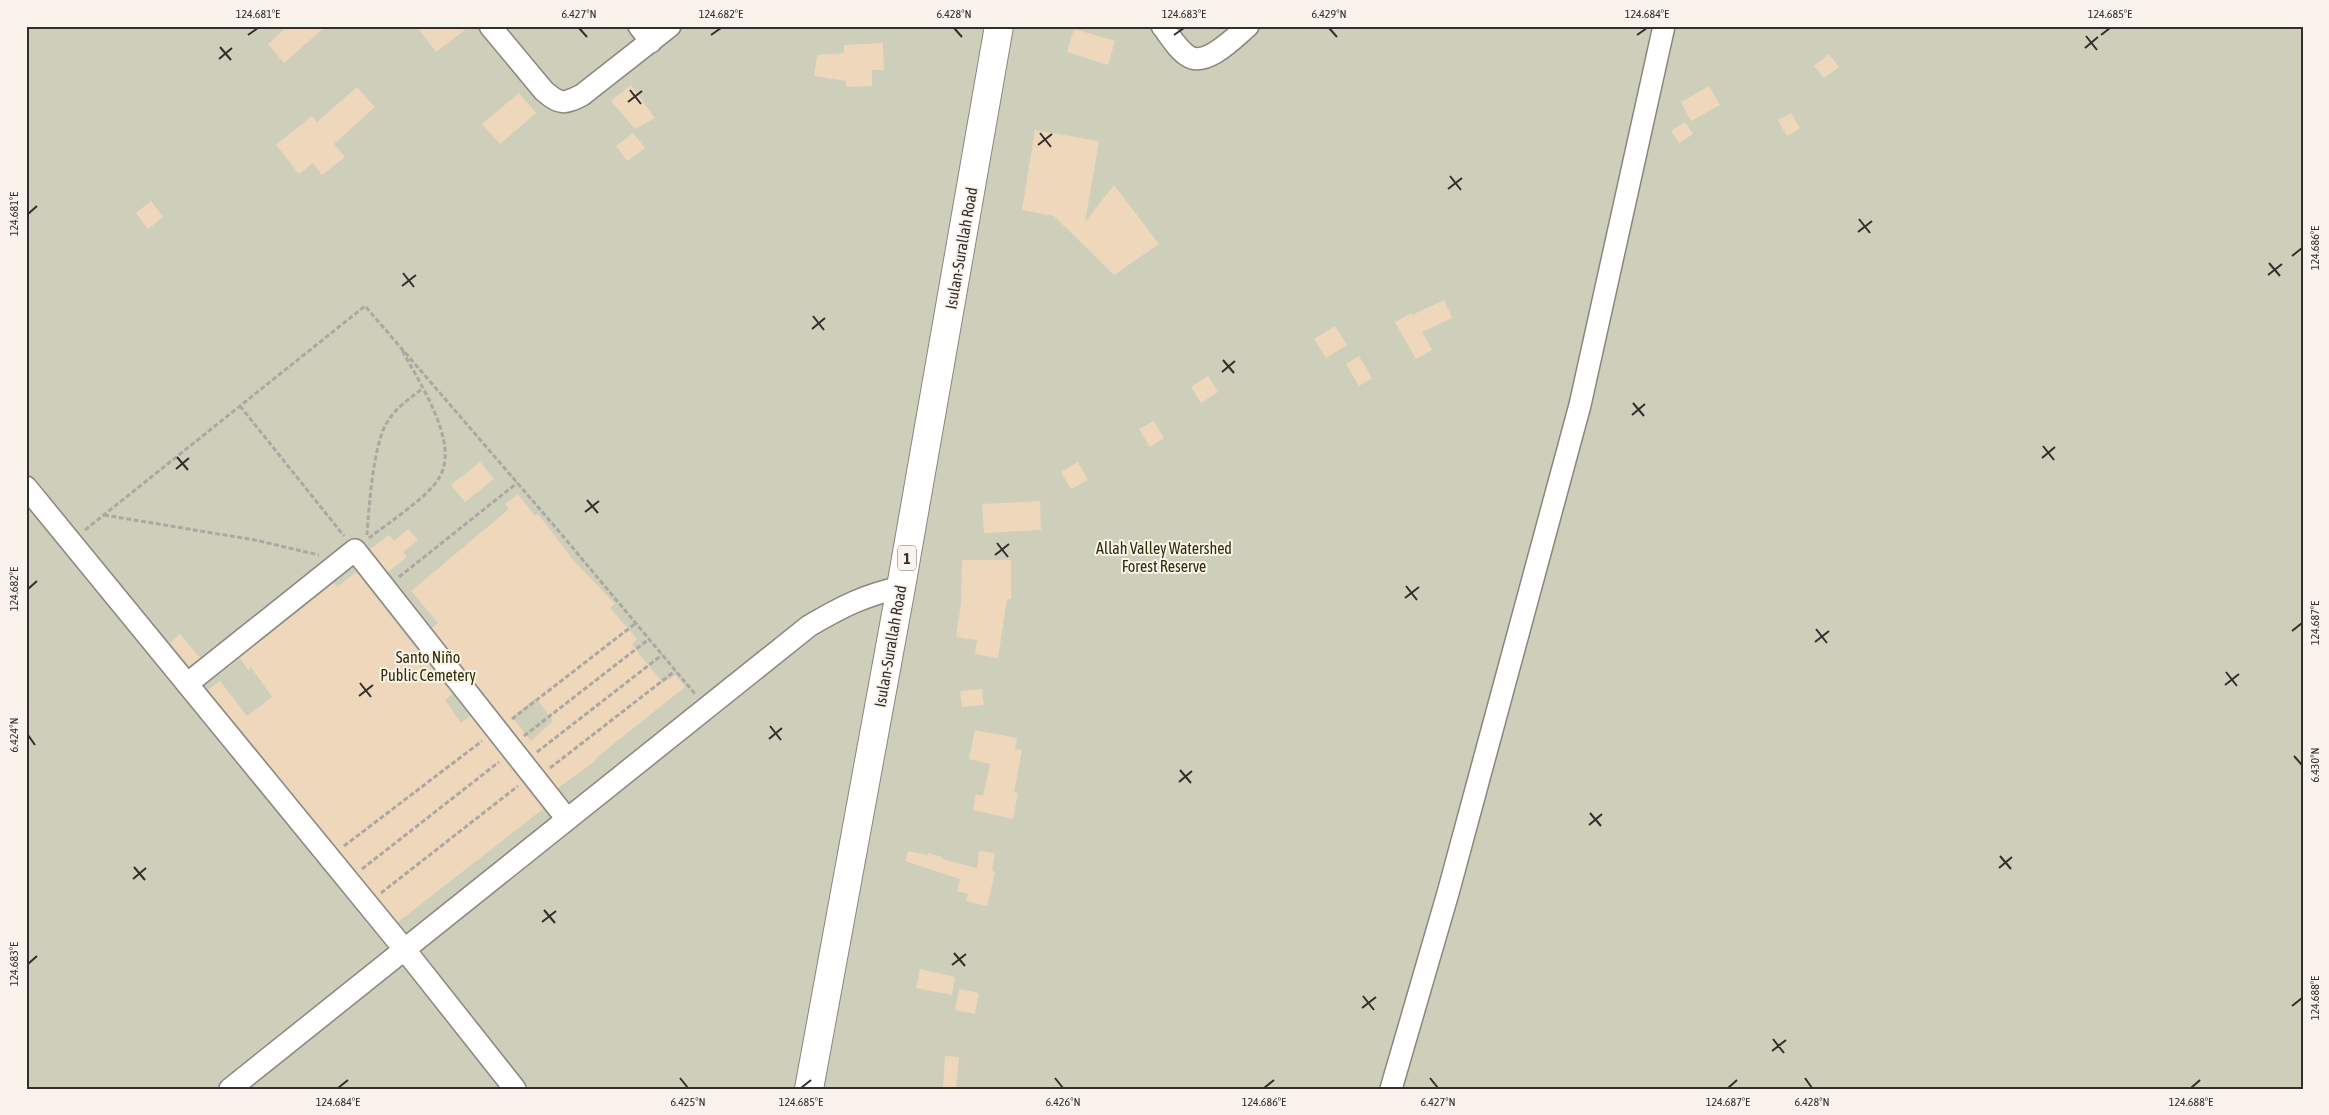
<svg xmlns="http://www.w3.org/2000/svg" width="2329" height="1115" font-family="'Asap Condensed',sans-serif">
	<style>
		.green { fill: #cdcfba }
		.building { fill: #efd7bb; fill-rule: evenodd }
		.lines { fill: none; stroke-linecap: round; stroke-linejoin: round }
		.minor-casing { stroke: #8b857e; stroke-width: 24 }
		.highway-casing { stroke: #8b857e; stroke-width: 30 }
		.path { stroke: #ada7a2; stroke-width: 3; stroke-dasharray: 5 2.5; stroke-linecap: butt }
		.minor { stroke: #fff; stroke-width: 21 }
		.highway { stroke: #fff; stroke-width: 28 }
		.ticks { fill: none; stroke: #312e2c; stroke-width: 2 }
		.labels { text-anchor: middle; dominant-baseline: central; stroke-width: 4; stroke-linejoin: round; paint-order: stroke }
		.shield { fill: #faf3ec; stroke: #6d6966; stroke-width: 1 }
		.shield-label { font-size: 15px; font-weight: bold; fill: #312e2c }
		.street-label { font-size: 16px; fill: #312e2c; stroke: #faf3ec }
		.park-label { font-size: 16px; fill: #2e2f04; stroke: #faf3ec }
		.neatline { fill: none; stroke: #312e2c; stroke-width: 2 }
		.ticks-label { font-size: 12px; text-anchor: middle; fill: #312e2c }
	</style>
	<rect width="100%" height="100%" fill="#faf3ec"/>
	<path class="green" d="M 26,26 L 2303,26 L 2303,1089 L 26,1089 Z"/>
	<path class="building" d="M 288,26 L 326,26 L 284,63 L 268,44 Z
		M 416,26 L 470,26 L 436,52 Z
		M 1074,29 L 1115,41 L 1108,65 L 1067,52 Z
		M 883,43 L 884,70 L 872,70 L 872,86 L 846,87 L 846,81 L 814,76 L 817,55 L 844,53 L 844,45 Z
		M 1829,54 L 1839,67 L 1824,78 L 1814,66 Z
		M 631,85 L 655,118 L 635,129 L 611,101 Z
		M 1709,86 L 1720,105 L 1691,121 L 1681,102 Z
		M 357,87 L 375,107 L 334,144 L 345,157 L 322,175 L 313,163 L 299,174 L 276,145 L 312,116 L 317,122 Z
		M 519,93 L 536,113 L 500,144 L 482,124 Z
		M 1791,113 L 1800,128 L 1787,136 L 1778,120 Z
		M 1685,122 L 1693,134 L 1679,143 L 1671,131 Z
		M 1035,130 L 1099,141 L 1085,222 L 1114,185 L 1159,244 L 1114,275 L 1054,216 L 1022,210 Z
		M 633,133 L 645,148 L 627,161 L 616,146 Z
		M 151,201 L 163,217 L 148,229 L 136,213 Z
		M 1444,300 L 1452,318 L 1422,332 L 1432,350 L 1416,359 L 1395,322 L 1411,313 L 1412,315 Z
		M 1335,326 L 1347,345 L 1326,358 L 1314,339 Z
		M 1359,356 L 1372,378 L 1359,386 L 1346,364 Z
		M 1208,376 L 1218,392 L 1201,403 L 1191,387 Z
		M 1154,421 L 1164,438 L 1150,447 L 1139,429 Z
		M 480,462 L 494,479 L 465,502 L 451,485 Z
		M 1078,462 L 1088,480 L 1071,489 L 1061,472 Z
		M 518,494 L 535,516 L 538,514 L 574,561 L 615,604 L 610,608 L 637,639 L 632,645 L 663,683 L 676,675 L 685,687 L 596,758 L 597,759 L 587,767 L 558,788 L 432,628 L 438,623 L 411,591 L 509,509 L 505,504 ZM 536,698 L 553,721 L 531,741 L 512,717 Z
		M 1040,501 L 1041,530 L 984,533 L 982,504 Z
		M 408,529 L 418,540 L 403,552 L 407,557 L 388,572 L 370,549 L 389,535 L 394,541 Z
		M 962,560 L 1011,560 L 1011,599 L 1007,599 L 998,658 L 975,654 L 977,640 L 956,637 L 961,604 Z
		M 356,572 L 452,694 L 445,700 L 461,723 L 470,716 L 543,809 L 398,922 L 208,690 L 220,681 L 247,716 L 272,697 L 251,667 L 248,670 L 240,658 L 334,583 L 337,587 Z
		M 180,634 L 200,658 L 189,666 L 170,643 Z
		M 982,689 L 984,705 L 962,707 L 960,691 Z
		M 975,730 L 1017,738 L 1015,749 L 1022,750 L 1014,792 L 1018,793 L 1013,819 L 973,810 L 976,794 L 983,796 L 990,764 L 969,759 Z
		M 908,851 L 927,855 L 928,853 L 943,857 L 942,859 L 977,868 L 979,851 L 995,853 L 992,871 L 995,872 L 987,906 L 966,901 L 968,894 L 957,891 L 960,879 L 905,861 Z
		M 920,969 L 955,977 L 952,995 L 916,988 Z
		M 959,989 L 979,993 L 975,1014 L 955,1010 Z
		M 945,1056 L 959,1057 L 956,1089 L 943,1089 Z"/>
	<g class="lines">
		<defs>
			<path id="minor" d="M 490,26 L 544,91 C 560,105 564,104 582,95 L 670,26
				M 639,26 L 651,42
				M 1162,26 C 1170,36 1178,50 1188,56 C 1206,68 1235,37 1248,26
				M 26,487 L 405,950 L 515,1089
				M 187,684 L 355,550 L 567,819
				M 230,1089 L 809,626 C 843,606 863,596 901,587
				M 1391,1089 L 1448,893 L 1580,405 L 1664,26"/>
			<path id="highway" d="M 809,1089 L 901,587 L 999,26"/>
		</defs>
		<use href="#minor" class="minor-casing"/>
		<use href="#highway" class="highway-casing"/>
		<path class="path" d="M 240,406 L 344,536
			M 104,515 L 255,540 L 319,555
			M 85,530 L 365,306 L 557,529 L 695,694
			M 367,535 C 369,506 373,448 386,424 C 395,408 409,399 422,389
			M 369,538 C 388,523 427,498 439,478 C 461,443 418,381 402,350
			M 399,577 L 517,483
			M 512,719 L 636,623
			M 524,736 L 649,639
			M 537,752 L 662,655
			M 550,768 L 675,671
			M 344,846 L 482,741
			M 362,869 L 499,762
			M 381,893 L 518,786"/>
		<use href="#minor" class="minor"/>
		<use href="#highway" class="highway"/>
	</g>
	<path class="ticks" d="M 579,28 L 587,37M 954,28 L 962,37M 1329,28 L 1337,37M 248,35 L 258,28M 711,35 L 721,28M 1174,35 L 1184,28M 1637,35 L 1647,28M 2101,35 L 2110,28M 2086,36 L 2097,50M 220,47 L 231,60M 2085,48 L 2098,37M 219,59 L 232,48M 630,90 L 641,104M 628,102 L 642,91M 1040,133 L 1051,147M 1038,145 L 1052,134M 1450,176 L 1461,190M 1448,189 L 1462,178M 28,214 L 37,206M 1859,219 L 1870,233M 1858,232 L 1872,221M 2292,256 L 2302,248M 2269,263 L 2280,276M 403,273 L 414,287M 2268,275 L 2282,264M 402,286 L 416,275M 813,316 L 824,330M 812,329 L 825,318M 1223,360 L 1234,373M 1222,372 L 1235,361M 1633,403 L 1644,416M 1632,415 L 1645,404M 2043,446 L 2054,460M 177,457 L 188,470M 2042,458 L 2055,447M 176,469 L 189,458M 587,500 L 598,513M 585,512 L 599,501M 997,543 L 1008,557M 995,555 L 1009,544M 1406,586 L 1417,600M 28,589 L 37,581M 1405,598 L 1419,587M 1816,629 L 1827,643M 2292,631 L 2302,623M 1815,642 L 1829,631M 2226,672 L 2237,686M 360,683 L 371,697M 2225,685 L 2239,674M 359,696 L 373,685M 770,726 L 781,740M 28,735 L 35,745M 769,739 L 782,728M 2294,756 L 2302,765M 1180,770 L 1191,783M 1179,782 L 1192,771M 1590,813 L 1601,826M 1589,825 L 1602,814M 2000,856 L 2011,869M 134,867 L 145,880M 1999,868 L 2012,857M 133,879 L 146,868M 544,910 L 555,923M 542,922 L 556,911M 954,953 L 965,966M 28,964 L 37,956M 952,965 L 966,954M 1363,996 L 1374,1010M 2292,1006 L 2302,998M 1362,1008 L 1376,997M 1773,1039 L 1784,1053M 1772,1051 L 1786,1040M 680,1078 L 688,1088M 1055,1078 L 1063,1088M 1430,1078 L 1438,1088M 1805,1078 L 1812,1088M 338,1088 L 348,1080M 801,1088 L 811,1080M 1264,1088 L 1274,1080M 1728,1088 L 1737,1080M 2191,1088 L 2200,1080"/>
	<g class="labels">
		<rect class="shield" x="898" y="545.5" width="18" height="25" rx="4"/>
		<g class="shield-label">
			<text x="907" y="558">1</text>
		</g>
		<g class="street-label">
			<text transform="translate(961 248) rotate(-80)">Isulan-Surallah Road</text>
			<text transform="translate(890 646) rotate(-80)">Isulan-Surallah Road</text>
		</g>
		<g class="park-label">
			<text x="1164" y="548">Allah Valley Watershed<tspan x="1164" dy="18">Forest Reserve</tspan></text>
			<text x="428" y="657">Santo Niño<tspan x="428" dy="18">Public Cemetery</tspan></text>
		</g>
	</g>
	<rect width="2329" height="1115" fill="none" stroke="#faf3ec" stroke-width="55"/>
	<rect x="28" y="28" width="2274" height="1060" class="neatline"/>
	<g class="ticks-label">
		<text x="258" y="18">124.681°E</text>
		<text x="579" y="18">6.427°N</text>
		<text x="721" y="18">124.682°E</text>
		<text x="954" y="18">6.428°N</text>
		<text x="1184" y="18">124.683°E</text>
		<text x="1329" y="18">6.429°N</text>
		<text x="1647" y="18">124.684°E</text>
		<text x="2110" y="18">124.685°E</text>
		<text transform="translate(14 214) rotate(-90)" y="4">124.681°E</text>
		<text transform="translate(2315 248) rotate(-90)" y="4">124.686°E</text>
		<text transform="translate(14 589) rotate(-90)" y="4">124.682°E</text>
		<text transform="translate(2315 623) rotate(-90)" y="4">124.687°E</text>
		<text transform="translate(14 735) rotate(-90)" y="4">6.424°N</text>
		<text transform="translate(2315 765) rotate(-90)" y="4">6.430°N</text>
		<text transform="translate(14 964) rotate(-90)" y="4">124.683°E</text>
		<text transform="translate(2315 998) rotate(-90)" y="4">124.688°E</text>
		<text x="338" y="1106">124.684°E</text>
		<text x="688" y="1106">6.425°N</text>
		<text x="801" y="1106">124.685°E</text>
		<text x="1063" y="1106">6.426°N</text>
		<text x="1264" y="1106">124.686°E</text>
		<text x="1438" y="1106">6.427°N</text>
		<text x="1728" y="1106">124.687°E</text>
		<text x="1812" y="1106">6.428°N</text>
		<text x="2191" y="1106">124.688°E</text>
	</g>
</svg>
